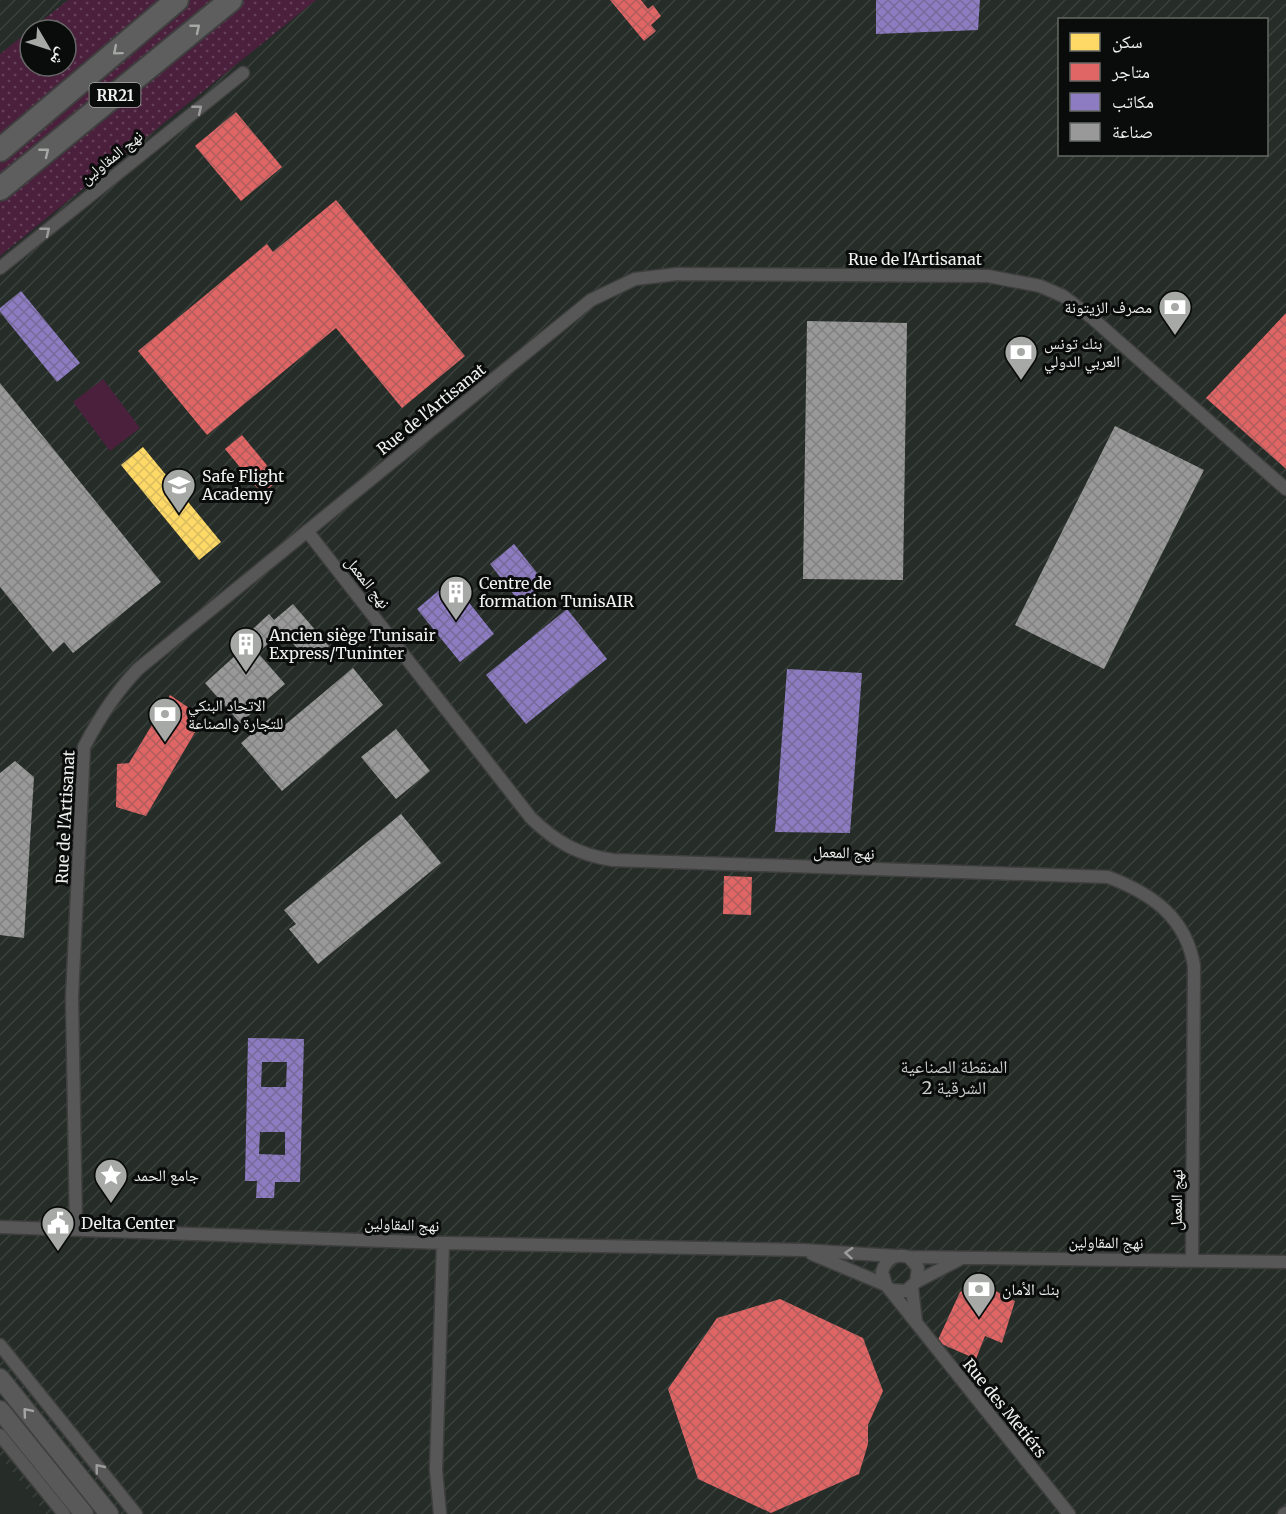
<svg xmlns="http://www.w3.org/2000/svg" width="1286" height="1514" font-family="Merriweather,'Noto Naskh Arabic',serif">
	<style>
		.built { fill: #262d28 }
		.industrial { fill: url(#industrial-furrows); fill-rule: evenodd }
		.grass { fill: url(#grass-dots); fill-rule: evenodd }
		.garden { fill: #4b203d }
		.homes { fill: url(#homes-cross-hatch) }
		.shops { fill: url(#shops-cross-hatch) }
		.offices { fill: url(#offices-cross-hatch); fill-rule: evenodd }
		.industry { fill: url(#industry-cross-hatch) }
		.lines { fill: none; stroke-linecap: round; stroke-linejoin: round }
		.street-casing { stroke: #3e3f3e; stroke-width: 15 }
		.secondary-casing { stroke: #3e3f3e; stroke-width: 21 }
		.highway-casing { stroke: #3e3f3e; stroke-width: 26 }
		.street { stroke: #575757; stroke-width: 12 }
		.secondary { stroke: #595959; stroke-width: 18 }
		.highway { stroke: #5d5e5d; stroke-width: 22 }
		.oneway { stroke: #a6a8a6 }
		.oneway2 { stroke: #9b9c9b }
		.oneway3 { stroke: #a4a5a4 }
		.labels { text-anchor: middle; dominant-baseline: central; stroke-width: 6; stroke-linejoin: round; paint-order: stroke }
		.shield { fill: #0a0c0b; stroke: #aaacab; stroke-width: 1.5 }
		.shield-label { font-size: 15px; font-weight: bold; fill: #eff1ef }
		.street-label { font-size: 16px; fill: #eff1ef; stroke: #0a0c0b }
		.poi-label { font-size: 16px; fill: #eff1ef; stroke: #0a0c0b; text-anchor: start }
		.neighbourhood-label { font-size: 18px; fill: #ccd0ce; stroke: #0a0c0b }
	</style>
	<defs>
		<pattern id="industrial-furrows" width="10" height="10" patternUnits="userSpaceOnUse" patternTransform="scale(1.5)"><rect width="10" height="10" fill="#262d28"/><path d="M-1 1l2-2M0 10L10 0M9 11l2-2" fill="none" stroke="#3b423d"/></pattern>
		<pattern id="grass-dots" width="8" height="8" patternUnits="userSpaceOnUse" patternTransform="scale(1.5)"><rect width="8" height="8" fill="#4b203d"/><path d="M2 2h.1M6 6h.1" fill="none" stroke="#654159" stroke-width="1.8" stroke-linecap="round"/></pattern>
		<pattern id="homes-cross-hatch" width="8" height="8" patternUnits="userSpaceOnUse" patternTransform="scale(1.5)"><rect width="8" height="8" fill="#ffd966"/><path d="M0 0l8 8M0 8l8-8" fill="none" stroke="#dabc60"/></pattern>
		<pattern id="shops-cross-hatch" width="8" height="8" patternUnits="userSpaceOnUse" patternTransform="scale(1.5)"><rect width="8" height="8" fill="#e06666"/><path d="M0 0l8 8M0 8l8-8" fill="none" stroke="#b25d5d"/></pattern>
		<pattern id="offices-cross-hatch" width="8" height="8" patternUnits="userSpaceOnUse" patternTransform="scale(1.5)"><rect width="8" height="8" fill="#8e7cc3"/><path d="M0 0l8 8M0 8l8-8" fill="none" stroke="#766a98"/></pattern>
		<pattern id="industry-cross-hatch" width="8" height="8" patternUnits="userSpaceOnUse" patternTransform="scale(1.5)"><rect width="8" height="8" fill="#999"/><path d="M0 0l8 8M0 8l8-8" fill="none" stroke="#818181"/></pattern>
	</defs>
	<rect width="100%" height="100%" fill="#212221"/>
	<path class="built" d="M 0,1456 L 46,1514 L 0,1514 Z"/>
	<path class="industrial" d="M 0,0 L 146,0 L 66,30 L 30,30 L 30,66 L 0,118 Z
		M 316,0 L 1286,0 L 1286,1514 L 46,1514 L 0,1456 L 0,256 ZM 1060,20 L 1266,20 L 1266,154 L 1060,154 Z"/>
	<path class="grass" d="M 68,0 L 316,0 L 0,256 L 0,54 ZM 30,30 L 66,30 L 66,66 L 30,66 Z"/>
	<path class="garden" d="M 103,379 L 140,428 L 110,451 L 73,402 Z"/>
	<path class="homes" d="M 143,447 L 221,542 L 199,560 L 121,465 Z"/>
	<path class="shops" d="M 610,0 L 641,0 L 648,9 L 653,5 L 661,16 L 651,25 L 656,31 L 644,41 Z
		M 236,112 L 282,167 L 241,201 L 195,146 Z
		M 336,200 L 465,356 L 402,408 L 336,328 L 207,435 L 138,351 L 267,244 L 273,252 Z
		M 1286,313 L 1286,469 L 1206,398 Z
		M 242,435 L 279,480 L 262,494 L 225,449 Z
		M 170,695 L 192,710 L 188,716 L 201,722 L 146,816 L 116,807 L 117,764 L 129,763 Z
		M 724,876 L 752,877 L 751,915 L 723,914 Z
		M 980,1283 L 1015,1301 L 1002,1343 L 985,1336 L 976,1359 L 937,1342 L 960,1292 Z
		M 780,1299 L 863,1338 L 883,1391 L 868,1425 L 868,1444 L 859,1474 L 771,1513 L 698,1479 L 668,1389 L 717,1318 Z"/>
	<path class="offices" d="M 876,0 L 980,0 L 978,30 L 876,34 Z
		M 21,291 L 80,363 L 57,382 L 0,312 L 0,308 Z
		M 514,544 L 546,584 L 521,604 L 490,564 Z
		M 451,580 L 494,634 L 460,662 L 417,609 Z
		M 567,609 L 607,659 L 526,724 L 486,675 Z
		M 787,669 L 862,673 L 850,833 L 775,832 Z
		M 248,1038 L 304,1039 L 300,1182 L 275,1182 L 274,1198 L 256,1198 L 257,1181 L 245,1181 ZM 262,1062 L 287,1062 L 286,1087 L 261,1087 ZM 260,1132 L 285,1132 L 285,1155 L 259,1154 Z"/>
	<path class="industry" d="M 807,321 L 907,323 L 903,580 L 803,579 Z
		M 0,383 L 161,582 L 73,653 L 64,642 L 53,652 L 0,587 Z
		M 1115,426 L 1204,470 L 1104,669 L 1015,625 Z
		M 293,604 L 329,646 L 310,663 L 282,631 L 258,653 L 285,684 L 240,723 L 205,683 L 247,645 L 242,639 L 269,614 L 274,620 Z
		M 353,668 L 383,705 L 282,791 L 241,743 L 270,718 L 280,729 Z
		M 396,729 L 430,771 L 396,799 L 361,757 Z
		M 15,761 L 34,777 L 24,938 L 0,935 L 0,773 Z
		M 401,814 L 441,863 L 318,964 L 289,929 L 296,924 L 284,910 Z"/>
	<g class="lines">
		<defs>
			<path id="street" d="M 0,268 L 243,73
				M 307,531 L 531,818 C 556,842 578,855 613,860 L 1108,877 C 1153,894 1186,918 1194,966 L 1192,1260
				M 0,1227 L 443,1243 L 803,1250 L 895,1256
				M 76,1228 L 72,997 L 84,747 C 99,718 115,693 138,669 L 591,300 L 635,279 L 677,274 L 988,276 L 1040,286 L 1063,296 L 1091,317 L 1286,489
				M 812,1254 L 886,1285
				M 909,1257 L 1286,1262
				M 916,1282 L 962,1258
				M 912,1288 L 916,1322
				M 891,1290 L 906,1291 L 916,1282 L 918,1268 L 909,1257 C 895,1253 886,1258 882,1272 L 886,1285 L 1069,1514
				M 0,1345 L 136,1514
				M 0,1435 L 64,1514
				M 440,1514 L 436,1470 L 443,1243
				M 1284,1514 L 1286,1513"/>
			<path id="secondary" d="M 0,1378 L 109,1514
				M 0,1410 L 84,1514"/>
			<path id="highway" d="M 0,150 L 177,0
				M 0,189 L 231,0"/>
		</defs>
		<use href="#street" class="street-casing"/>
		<use href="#secondary" class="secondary-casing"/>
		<use href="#highway" class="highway-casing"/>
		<use href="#street" class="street"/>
		<use href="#secondary" class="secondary"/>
		<use href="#highway" class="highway"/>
	</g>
	<defs><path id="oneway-chevron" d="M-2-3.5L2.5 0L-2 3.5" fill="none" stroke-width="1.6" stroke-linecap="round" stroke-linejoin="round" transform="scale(1.5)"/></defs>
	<g class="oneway">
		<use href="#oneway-chevron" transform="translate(196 28) rotate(-39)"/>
		<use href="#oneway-chevron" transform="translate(117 51) rotate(140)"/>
		<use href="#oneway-chevron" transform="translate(45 152) rotate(-39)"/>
	</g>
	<g class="oneway2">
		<use href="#oneway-chevron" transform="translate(198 109) rotate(-39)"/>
		<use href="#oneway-chevron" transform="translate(46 231) rotate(-39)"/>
		<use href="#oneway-chevron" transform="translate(849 1253) rotate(-176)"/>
		<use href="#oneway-chevron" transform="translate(99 1468) rotate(-129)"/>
	</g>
	<use class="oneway3" href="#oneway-chevron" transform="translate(27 1412) rotate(-130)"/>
	<defs>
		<symbol id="bank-pin" viewBox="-11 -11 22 30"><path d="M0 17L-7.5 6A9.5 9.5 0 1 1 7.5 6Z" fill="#a7a9a7" stroke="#0a0c0b"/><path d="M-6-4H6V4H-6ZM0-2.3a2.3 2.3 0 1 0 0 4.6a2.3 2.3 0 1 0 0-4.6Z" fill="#fff"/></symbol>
		<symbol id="university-pin" viewBox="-11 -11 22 30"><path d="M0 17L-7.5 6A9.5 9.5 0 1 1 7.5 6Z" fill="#a7a9a7" stroke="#0a0c0b"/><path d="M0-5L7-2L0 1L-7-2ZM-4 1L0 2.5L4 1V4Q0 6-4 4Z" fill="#fff"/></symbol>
		<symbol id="building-pin" viewBox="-11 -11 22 30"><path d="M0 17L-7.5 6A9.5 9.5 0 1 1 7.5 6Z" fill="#a7a9a7" stroke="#0a0c0b"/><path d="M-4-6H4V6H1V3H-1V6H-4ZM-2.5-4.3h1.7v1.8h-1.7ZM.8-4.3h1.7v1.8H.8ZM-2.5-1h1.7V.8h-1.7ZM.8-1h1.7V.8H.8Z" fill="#fff"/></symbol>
		<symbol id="sight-pin" viewBox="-11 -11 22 30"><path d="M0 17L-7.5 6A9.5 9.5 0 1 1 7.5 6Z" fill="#a7a9a7" stroke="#0a0c0b"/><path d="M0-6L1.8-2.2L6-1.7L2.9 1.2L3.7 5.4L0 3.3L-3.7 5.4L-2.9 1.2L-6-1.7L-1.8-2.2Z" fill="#fff"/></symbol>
		<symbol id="civic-pin" viewBox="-11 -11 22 30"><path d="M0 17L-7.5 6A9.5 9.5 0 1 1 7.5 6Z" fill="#a7a9a7" stroke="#0a0c0b"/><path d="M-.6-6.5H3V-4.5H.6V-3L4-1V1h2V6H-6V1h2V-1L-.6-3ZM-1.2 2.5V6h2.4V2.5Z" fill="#fff"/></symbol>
	</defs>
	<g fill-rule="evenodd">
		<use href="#bank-pin" x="1156" y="288" width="38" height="52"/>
		<use href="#bank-pin" x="1002" y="333" width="38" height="52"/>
		<use href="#university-pin" x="160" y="466" width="38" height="52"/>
		<use href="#building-pin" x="437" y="573" width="38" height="52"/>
		<use href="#building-pin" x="227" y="625" width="38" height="52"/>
		<use href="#bank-pin" x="146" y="695" width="38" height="52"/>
		<use href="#sight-pin" x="92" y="1156" width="38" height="52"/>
		<use href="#civic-pin" x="39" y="1204" width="38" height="52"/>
		<use href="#bank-pin" x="960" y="1270" width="38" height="52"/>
	</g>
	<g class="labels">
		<rect class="shield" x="89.5" y="83" width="51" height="24" rx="4.5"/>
		<g class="shield-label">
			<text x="115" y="95">RR21</text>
		</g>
		<g class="street-label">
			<text transform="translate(111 157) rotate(-39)">نهج المقاولين</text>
			<text x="915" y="259">Rue de l'Artisanat</text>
			<text transform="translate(431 409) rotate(-39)">Rue de l'Artisanat</text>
			<text transform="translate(368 582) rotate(52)">نهج المعمل</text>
			<text transform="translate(65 817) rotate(-87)">Rue de l'Artisanat</text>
			<text transform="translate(844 852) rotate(2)">نهج المعمل</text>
			<text transform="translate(1176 1200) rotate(-89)">نهج المعمل</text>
			<text transform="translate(402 1224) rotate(2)">نهج المقاولين</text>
			<text transform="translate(1106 1242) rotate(1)">نهج المقاولين</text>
			<text transform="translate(1005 1408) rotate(51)">Rue des Metiérs</text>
		</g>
		<g class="poi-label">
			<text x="1152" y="307" text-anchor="end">مصرف الزيتونة</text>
			<text x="1044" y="343">بنك تونس<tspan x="1044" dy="18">العربي الدولي</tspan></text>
			<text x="202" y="476">Safe Flight<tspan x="202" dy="18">Academy</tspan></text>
			<text x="479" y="583">Centre de<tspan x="479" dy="18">formation TunisAIR</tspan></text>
			<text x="269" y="635">Ancien siège Tunisair<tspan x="269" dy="18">Express/Tuninter</tspan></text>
			<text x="188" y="705">الاتحاد البنكي<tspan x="188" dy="18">للتجارة والصناعة</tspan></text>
			<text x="134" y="1175">جامع الحمد</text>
			<text x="81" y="1223">Delta Center</text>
			<text x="1002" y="1289">بنك الأمان</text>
		</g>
		<g class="neighbourhood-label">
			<text x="954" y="1066">المنقطة الصناعية<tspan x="954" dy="21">الشرقية 2</tspan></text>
		</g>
	</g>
	<rect x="1058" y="18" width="210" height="138" fill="#0a0c0b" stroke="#666866" stroke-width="1.5"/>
	<rect x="1070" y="33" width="30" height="18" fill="#ffd966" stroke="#666866" stroke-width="1.5"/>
	<text x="1112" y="48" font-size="18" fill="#eff1ef">سكن</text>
	<rect x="1070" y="63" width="30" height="18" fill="#e06666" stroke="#666866" stroke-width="1.5"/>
	<text x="1112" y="78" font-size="18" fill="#eff1ef">متاجر</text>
	<rect x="1070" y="93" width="30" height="18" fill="#8e7cc3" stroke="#666866" stroke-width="1.5"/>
	<text x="1112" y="108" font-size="18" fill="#eff1ef">مكاتب</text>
	<rect x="1070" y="123" width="30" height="18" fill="#999999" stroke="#666866" stroke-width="1.5"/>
	<text x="1112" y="138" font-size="18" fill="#eff1ef">صناعة</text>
	<g transform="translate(48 48) rotate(129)"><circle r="28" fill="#0a0c0b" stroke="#666866" stroke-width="1.5"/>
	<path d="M0-4.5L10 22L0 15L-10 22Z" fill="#a7a9a7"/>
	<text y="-9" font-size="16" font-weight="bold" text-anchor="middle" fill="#eff1ef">ش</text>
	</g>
</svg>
